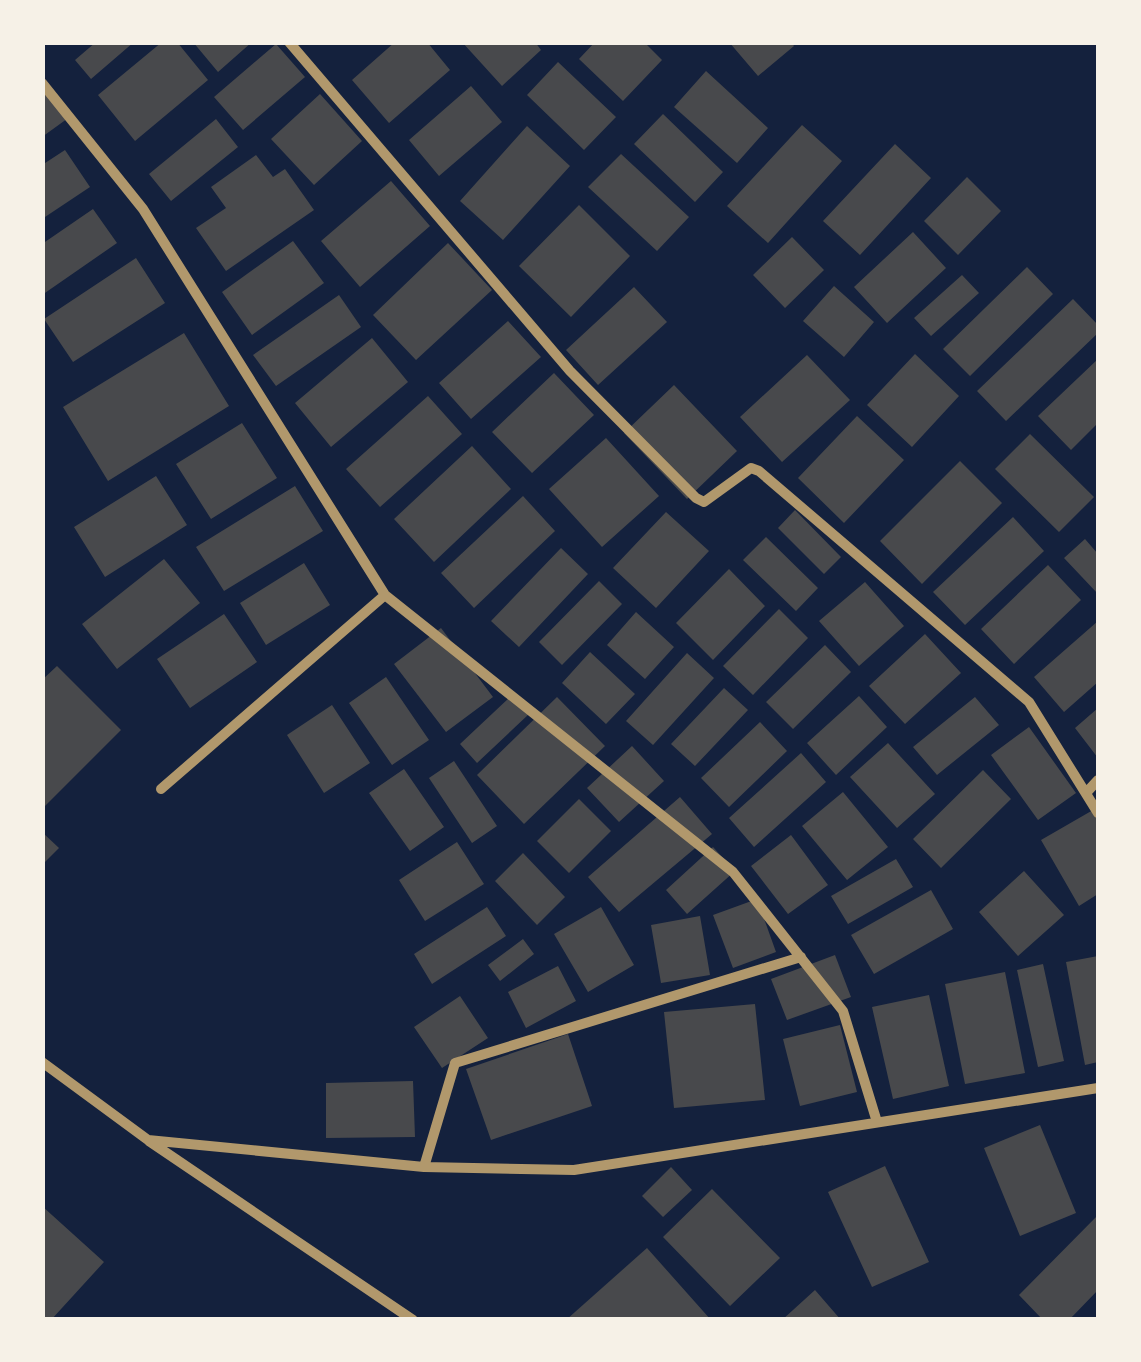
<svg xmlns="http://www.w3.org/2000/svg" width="1141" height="1362" font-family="'Times New Roman',serif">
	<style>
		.building { fill: #48494c }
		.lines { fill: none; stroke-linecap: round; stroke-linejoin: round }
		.minor { stroke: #b1986c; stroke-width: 10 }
	</style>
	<rect width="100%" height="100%" fill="#14213d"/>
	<path class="building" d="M 96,42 L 134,42 L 91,79 L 75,60 Z
		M 162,42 L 177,42 L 208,80 L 135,141 L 98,95 Z
		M 193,42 L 252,42 L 218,72 Z
		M 395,42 L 427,42 L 450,70 L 389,123 L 352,80 Z
		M 462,42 L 535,42 L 541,50 L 502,86 Z
		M 595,42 L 644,42 L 662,60 L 623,101 L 579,59 Z
		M 729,42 L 791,42 L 794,46 L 758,76 Z
		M 276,44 L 305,77 L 243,130 L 214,97 Z
		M 558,62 L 616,117 L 584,150 L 527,95 Z
		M 706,71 L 768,128 L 737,163 L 674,107 Z
		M 42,77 L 71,116 L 42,137 Z
		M 471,86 L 502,122 L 439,176 L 409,140 Z
		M 320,94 L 362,141 L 314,185 L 271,139 Z
		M 663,114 L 723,172 L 695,202 L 634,144 Z
		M 216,119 L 238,147 L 171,201 L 149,174 Z
		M 802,125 L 842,161 L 768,243 L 727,206 Z
		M 527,126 L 570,166 L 503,240 L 460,201 Z
		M 895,144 L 931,178 L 860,255 L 823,221 Z
		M 65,150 L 90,187 L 42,219 L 42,165 Z
		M 621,154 L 689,217 L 657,251 L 588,187 Z
		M 256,155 L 273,177 L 285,169 L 314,210 L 226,271 L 196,228 L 226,208 L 211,187 Z
		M 967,177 L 1001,211 L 958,255 L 924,221 Z
		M 391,181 L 430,226 L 360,287 L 321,241 Z
		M 579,205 L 630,256 L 571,317 L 519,266 Z
		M 93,209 L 117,243 L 42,295 L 42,244 Z
		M 913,232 L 946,268 L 887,323 L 854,287 Z
		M 792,237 L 824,270 L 785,308 L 753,275 Z
		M 293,241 L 324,283 L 252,335 L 222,292 Z
		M 448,243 L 492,290 L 416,360 L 373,315 Z
		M 136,258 L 165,303 L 73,362 L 44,319 Z
		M 1027,267 L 1053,294 L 970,376 L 943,349 Z
		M 962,275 L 979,293 L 931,336 L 914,318 Z
		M 834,286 L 874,322 L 844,357 L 803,321 Z
		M 634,287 L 667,322 L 598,385 L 566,350 Z
		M 339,295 L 361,327 L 276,386 L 253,355 Z
		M 1073,299 L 1098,325 L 1098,333 L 1006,421 L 977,391 Z
		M 508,321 L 541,357 L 471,419 L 439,383 Z
		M 184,333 L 229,406 L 108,481 L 63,407 Z
		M 372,338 L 408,382 L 331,447 L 295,403 Z
		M 915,354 L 959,396 L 912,447 L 867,405 Z
		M 807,355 L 850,400 L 782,462 L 740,417 Z
		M 1098,359 L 1098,423 L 1071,450 L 1038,416 Z
		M 554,373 L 594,415 L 532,473 L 492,432 Z
		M 674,385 L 737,451 L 687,499 L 624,433 Z
		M 428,396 L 462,434 L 380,507 L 346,469 Z
		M 857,416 L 904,460 L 844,523 L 798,478 Z
		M 242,423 L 277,478 L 211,519 L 176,464 Z
		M 1030,434 L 1094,497 L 1059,532 L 995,469 Z
		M 606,438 L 659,496 L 602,547 L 549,489 Z
		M 472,446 L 511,489 L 434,562 L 394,519 Z
		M 960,461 L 1002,503 L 922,584 L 880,541 Z
		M 156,476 L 187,525 L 105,577 L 74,527 Z
		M 295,486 L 323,531 L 224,591 L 196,547 Z
		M 523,496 L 555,531 L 474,608 L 441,573 Z
		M 795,510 L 841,557 L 824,574 L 778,528 Z
		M 666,512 L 709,551 L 656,608 L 613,568 Z
		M 1013,517 L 1044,551 L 965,625 L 933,592 Z
		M 766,537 L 818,588 L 796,611 L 743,560 Z
		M 1085,539 L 1098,554 L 1098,594 L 1064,558 Z
		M 561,548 L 588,574 L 519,647 L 491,621 Z
		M 164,559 L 200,603 L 117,669 L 82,624 Z
		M 304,563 L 330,605 L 266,645 L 240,603 Z
		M 1048,565 L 1081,600 L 1014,664 L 981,629 Z
		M 729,569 L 765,606 L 713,660 L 676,623 Z
		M 599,581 L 622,604 L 562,665 L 539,642 Z
		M 865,582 L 904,626 L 859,666 L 819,621 Z
		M 779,609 L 808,638 L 753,695 L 723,666 Z
		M 636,612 L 674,647 L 645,679 L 607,645 Z
		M 224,614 L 257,662 L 190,708 L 157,659 Z
		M 1098,621 L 1098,682 L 1064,712 L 1034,677 Z
		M 441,628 L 493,697 L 446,732 L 394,664 Z
		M 925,634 L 961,673 L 905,724 L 869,686 Z
		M 825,645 L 851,672 L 793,729 L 766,702 Z
		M 590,652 L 635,694 L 606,724 L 562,683 Z
		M 687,653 L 714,678 L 653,745 L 626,721 Z
		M 57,666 L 121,730 L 42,809 L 42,680 Z
		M 386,677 L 429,740 L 392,765 L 349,703 Z
		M 724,688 L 748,710 L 695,766 L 671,744 Z
		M 512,695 L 529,714 L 477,763 L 460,744 Z
		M 859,696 L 887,727 L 836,775 L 807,743 Z
		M 557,697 L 605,746 L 524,824 L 477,775 Z
		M 975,697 L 999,725 L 937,775 L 913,747 Z
		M 332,705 L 370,763 L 324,793 L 287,735 Z
		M 1098,708 L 1098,758 L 1075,728 Z
		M 760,722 L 787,751 L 729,807 L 701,778 Z
		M 1029,727 L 1076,793 L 1038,820 L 991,755 Z
		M 888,743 L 935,794 L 897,828 L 850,777 Z
		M 632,746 L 664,781 L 619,822 L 587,788 Z
		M 801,753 L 826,782 L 754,847 L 729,818 Z
		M 454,761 L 497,826 L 472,843 L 429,778 Z
		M 404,769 L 444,827 L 410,851 L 369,793 Z
		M 983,770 L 1011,799 L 941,868 L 913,839 Z
		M 843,792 L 888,847 L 847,880 L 802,826 Z
		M 680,797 L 712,834 L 619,912 L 588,877 Z
		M 579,799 L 611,831 L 569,873 L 537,841 Z
		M 1093,810 L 1098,819 L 1098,894 L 1079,906 L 1041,840 Z
		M 42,832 L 59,848 L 42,865 Z
		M 791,835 L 828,885 L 788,914 L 751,866 Z
		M 457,842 L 484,884 L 425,921 L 399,880 Z
		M 713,847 L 735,871 L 687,914 L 666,890 Z
		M 523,853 L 565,897 L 537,925 L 495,881 Z
		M 896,859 L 913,887 L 848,924 L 831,896 Z
		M 1024,871 L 1064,915 L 1018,956 L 979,912 Z
		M 931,890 L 953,929 L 874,974 L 851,935 Z
		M 757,899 L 776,952 L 733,968 L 713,915 Z
		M 487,907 L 506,936 L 432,984 L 414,954 Z
		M 601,907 L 634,965 L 588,992 L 554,934 Z
		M 700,916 L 710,975 L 661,983 L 651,925 Z
		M 523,939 L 534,954 L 500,981 L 488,965 Z
		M 835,955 L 851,997 L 787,1020 L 771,979 Z
		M 1098,956 L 1098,1062 L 1085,1065 L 1066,962 Z
		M 1043,964 L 1064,1061 L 1038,1067 L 1017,970 Z
		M 558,966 L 576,1001 L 526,1028 L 508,992 Z
		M 1005,972 L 1025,1073 L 965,1084 L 945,984 Z
		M 929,995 L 949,1086 L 893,1099 L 872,1007 Z
		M 460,996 L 488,1038 L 442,1068 L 414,1027 Z
		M 755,1004 L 765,1100 L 674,1108 L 664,1012 Z
		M 840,1025 L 857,1092 L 800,1106 L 783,1039 Z
		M 568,1034 L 592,1106 L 491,1140 L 466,1069 Z
		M 413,1081 L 415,1137 L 326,1138 L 326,1083 Z
		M 1040,1125 L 1076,1213 L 1020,1236 L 984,1148 Z
		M 885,1166 L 929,1262 L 872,1287 L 828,1192 Z
		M 671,1167 L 692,1190 L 663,1217 L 642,1196 Z
		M 712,1189 L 780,1258 L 730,1306 L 663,1237 Z
		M 42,1206 L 104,1262 L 51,1320 L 42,1320 Z
		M 1098,1215 L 1098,1290 L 1069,1320 L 1043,1320 L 1019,1295 Z
		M 647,1248 L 711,1320 L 566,1320 Z
		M 815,1290 L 841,1320 L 782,1320 Z"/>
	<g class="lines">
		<path class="minor" d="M 289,42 L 570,371 L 696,498 L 704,502 L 751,468 L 759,471 L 1029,702 L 1098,813
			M 42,83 L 143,209 L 385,595 L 733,872 L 843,1011 L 877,1122
			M 161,789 L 385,595
			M 1086,793 L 1098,780
			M 42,1062 L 148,1140 L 424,1167 L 574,1170 L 1098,1088
			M 149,1141 L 413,1320
			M 424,1167 L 455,1063 L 801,957"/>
	</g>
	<rect width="1141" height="1362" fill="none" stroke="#f6f1e7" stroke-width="90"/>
</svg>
